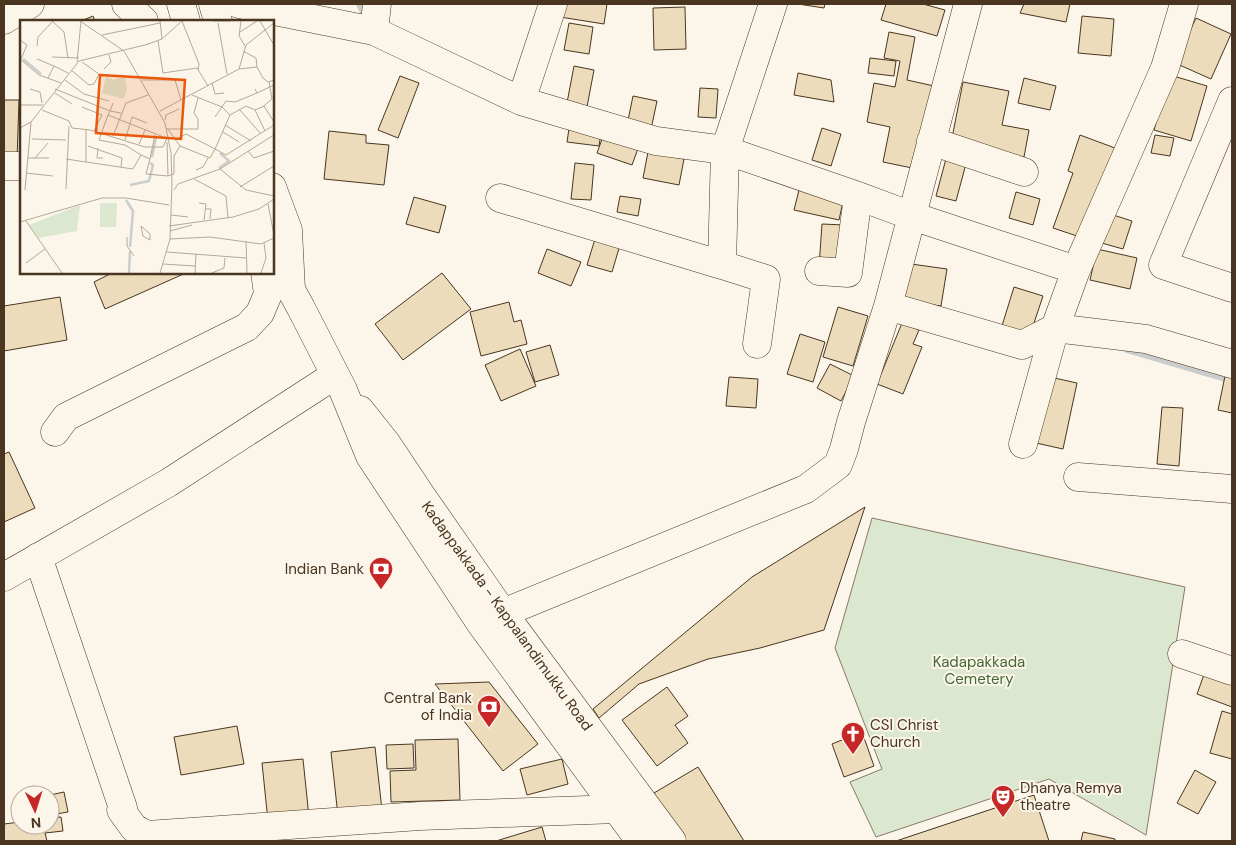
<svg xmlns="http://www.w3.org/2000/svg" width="1236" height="845" font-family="'DM Sans',sans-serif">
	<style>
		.green { fill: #dce7d0; stroke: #887966 }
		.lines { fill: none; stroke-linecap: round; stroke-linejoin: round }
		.stream { stroke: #c9cecd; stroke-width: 8 }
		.building { fill: #ecdcbc; stroke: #4a3520 }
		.minor-casing { stroke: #4a3520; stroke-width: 29 }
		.major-casing { stroke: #4a3520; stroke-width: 29 }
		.minor { stroke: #fbf6e9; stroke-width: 28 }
		.major { stroke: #fbf6e9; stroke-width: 28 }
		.labels { text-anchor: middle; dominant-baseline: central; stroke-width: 4; stroke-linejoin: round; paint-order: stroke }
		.poi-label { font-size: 15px; fill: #4a3520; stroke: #fbf6e9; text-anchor: end }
		.street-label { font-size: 15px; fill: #4a3520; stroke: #fbf6e9 }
		.park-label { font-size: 15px; fill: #436837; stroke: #fbf6e9 }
		.inset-river { fill: none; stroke: #c9cecd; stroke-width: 2.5 }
		.inset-road { fill: none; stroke: #b4a999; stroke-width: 1 }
		.view { fill: #e8590c; fill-opacity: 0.15; stroke: #e8590c; stroke-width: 2.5 }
		.inset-edge { fill: none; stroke: #4a3520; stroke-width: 2.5 }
	</style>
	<rect width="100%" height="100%" fill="#fbf6e9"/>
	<path class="green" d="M 872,518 L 1185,587 L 1146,835 L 1049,779 L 876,837 L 850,782 L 882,769 L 835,648 Z"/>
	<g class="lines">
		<path class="stream" d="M 360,4 L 367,18
			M 1127,349 L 1232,380"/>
	</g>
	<path class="building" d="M 562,4 L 607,4 L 604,24 L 560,17 Z
		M 798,4 L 825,4 L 824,8 Z
		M 886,4 L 923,4 L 945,10 L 937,36 L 881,20 Z
		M 1024,4 L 1070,4 L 1066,22 L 1020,13 Z
		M 685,7 L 686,49 L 654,50 L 653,8 Z
		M 93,16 L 95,21 L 81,21 Z
		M 1082,16 L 1114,19 L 1111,56 L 1078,53 Z
		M 1196,18 L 1231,34 L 1211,79 L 1175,63 Z
		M 569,23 L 593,27 L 589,54 L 564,50 Z
		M 889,32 L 915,37 L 907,80 L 934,86 L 917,169 L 883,162 L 890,127 L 867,122 L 874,83 L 895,87 L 900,61 L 884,58 Z
		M 870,58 L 896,61 L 894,76 L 868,73 Z
		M 574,66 L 594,70 L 586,112 L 566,108 Z
		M 798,73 L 831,80 L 834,102 L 794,95 Z
		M 1170,75 L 1207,86 L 1191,141 L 1154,130 Z
		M 400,76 L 419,83 L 398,138 L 378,130 Z
		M 1024,78 L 1056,86 L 1050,110 L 1018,103 Z
		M 963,82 L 1009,91 L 1002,125 L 1029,130 L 1024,157 L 951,143 Z
		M 700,88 L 718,89 L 716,118 L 698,117 Z
		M 633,96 L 657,101 L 650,134 L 626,130 Z
		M 4,100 L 19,100 L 17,160 L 4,159 Z
		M 570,122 L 602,126 L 599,146 L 567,142 Z
		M 822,128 L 841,134 L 831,166 L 812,160 Z
		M 329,131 L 366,135 L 366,143 L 389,145 L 384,185 L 324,179 Z
		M 605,131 L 640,143 L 632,165 L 597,153 Z
		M 1080,135 L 1115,148 L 1083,238 L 1053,228 L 1073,173 L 1068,171 Z
		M 1155,135 L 1174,138 L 1170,156 L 1151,153 Z
		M 648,152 L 684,159 L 679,185 L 643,178 Z
		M 947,155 L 967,160 L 956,201 L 936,196 Z
		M 575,163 L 594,165 L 591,200 L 571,199 Z
		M 800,186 L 844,197 L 839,220 L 794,210 Z
		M 1016,192 L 1040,199 L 1033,225 L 1009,218 Z
		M 620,196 L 641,199 L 638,216 L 617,212 Z
		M 414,197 L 446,206 L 439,233 L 406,224 Z
		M 1107,213 L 1132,221 L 1123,249 L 1098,242 Z
		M 822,224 L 844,225 L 841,269 L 819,267 Z
		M 595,239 L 620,245 L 612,272 L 587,265 Z
		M 547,249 L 581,262 L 571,286 L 538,273 Z
		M 1097,249 L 1137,258 L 1130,289 L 1090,280 Z
		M 904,263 L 947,269 L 941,306 L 898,300 Z
		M 114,272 L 188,272 L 105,309 L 94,282 Z
		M 442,273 L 471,309 L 403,360 L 375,324 Z
		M 1014,287 L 1043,296 L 1029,338 L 1001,329 Z
		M 60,297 L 67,340 L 4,351 L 4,306 Z
		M 509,302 L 514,322 L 521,320 L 527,344 L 481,356 L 470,312 Z
		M 838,307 L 868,316 L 853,366 L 823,357 Z
		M 902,323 L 919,330 L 913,344 L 922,347 L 903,394 L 877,384 Z
		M 800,334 L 825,342 L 813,382 L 787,374 Z
		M 550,345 L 559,375 L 535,382 L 526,352 Z
		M 520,349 L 536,386 L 501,401 L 485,365 Z
		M 830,364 L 854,376 L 841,401 L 817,388 Z
		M 1225,376 L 1232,378 L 1232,413 L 1218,410 Z
		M 729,377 L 758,379 L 756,408 L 726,406 Z
		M 1050,377 L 1077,383 L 1063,449 L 1036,443 Z
		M 1162,407 L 1183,408 L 1179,466 L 1157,464 Z
		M 9,452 L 35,508 L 4,522 L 4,454 Z
		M 865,507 L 824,630 L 760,648 L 708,659 L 639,684 L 599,718 L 593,709 L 752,577 Z
		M 1206,669 L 1232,679 L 1232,707 L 1197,694 Z
		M 489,682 L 538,744 L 503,771 L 435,684 Z
		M 667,687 L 688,716 L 675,725 L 688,743 L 657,766 L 622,720 Z
		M 1222,711 L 1232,714 L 1232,759 L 1210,753 Z
		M 237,726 L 244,764 L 181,775 L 174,737 Z
		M 862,732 L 874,766 L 844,777 L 832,744 Z
		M 458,739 L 460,800 L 391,802 L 390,771 L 416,770 L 415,740 Z
		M 413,744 L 414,768 L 387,769 L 386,745 Z
		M 375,747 L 382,810 L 338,816 L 331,752 Z
		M 303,759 L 309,817 L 268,821 L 262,763 Z
		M 562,759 L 568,784 L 527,795 L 520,769 Z
		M 698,767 L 744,841 L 684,841 L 654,793 Z
		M 1195,770 L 1216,782 L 1198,814 L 1177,803 Z
		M 64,792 L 68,812 L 50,815 L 50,795 Z
		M 1034,795 L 1049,841 L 896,841 Z
		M 61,817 L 63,831 L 45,833 L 47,841 L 4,841 L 4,824 L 20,822 L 20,825 L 50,825 L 50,818 Z
		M 542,827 L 546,841 L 496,841 Z
		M 1083,832 L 1115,839 L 1115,841 L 1081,841 Z"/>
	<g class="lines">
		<defs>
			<path id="minor" d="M 126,4 L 144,21
				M 213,4 L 218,21
				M 239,4 L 374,31 L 521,101 L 656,141 L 725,150 L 858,196 L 912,216 L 1076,270 L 1165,68 L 1184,4
				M 4,20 L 30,4
				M 374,31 L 377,4
				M 521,101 L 553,4
				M 1232,101 L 1163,265 L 1232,288
				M 931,141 L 1024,172
				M 4,166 L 21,166
				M 272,187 L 288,230 L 291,290
				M 500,198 L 722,265 L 725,150 L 773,4
				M 722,265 L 766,279 L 757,344
				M 1076,270 L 1055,328 L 1146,339 L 1232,364
				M 819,271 L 848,273 L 858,196
				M 888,306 L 1022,345 L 1055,328
				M 55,432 L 66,417 L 247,327 L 260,313 L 268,294 L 265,272
				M 1023,444 L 1055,328
				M 1078,477 L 1232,489
				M 38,557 L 123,808 L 121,810 L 134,828 L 147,835 L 420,816 L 617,809
				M 4,577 L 168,483 L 335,375
				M 503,613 L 806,489 L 838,465 L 844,449 L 851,422 L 888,306 L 968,4
				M 1182,654 L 1232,671"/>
			<path id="major" d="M 181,4 L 186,21
				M 272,255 L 301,308 L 343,390 L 370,456 L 481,624 L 640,841
				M 360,410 L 387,444 L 421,495 L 503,613 L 672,841"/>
		</defs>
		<use href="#minor" class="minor-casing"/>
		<use href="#major" class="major-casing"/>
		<use href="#minor" class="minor"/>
		<use href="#major" class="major"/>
	</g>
	<defs>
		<symbol id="bank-pin" viewBox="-11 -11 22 30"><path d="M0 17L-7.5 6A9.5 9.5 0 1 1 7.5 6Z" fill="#c62828" stroke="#fbf6e9"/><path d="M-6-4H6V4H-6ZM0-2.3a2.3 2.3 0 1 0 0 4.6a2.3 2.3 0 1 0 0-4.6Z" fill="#fff"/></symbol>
		<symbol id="church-pin" viewBox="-11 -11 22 30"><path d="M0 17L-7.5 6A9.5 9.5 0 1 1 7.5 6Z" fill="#c62828" stroke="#fbf6e9"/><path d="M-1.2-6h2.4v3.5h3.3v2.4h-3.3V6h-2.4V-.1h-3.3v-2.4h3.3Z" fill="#fff"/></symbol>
		<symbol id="theatre-pin" viewBox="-11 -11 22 30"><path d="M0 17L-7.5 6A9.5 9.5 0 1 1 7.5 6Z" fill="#c62828" stroke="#fbf6e9"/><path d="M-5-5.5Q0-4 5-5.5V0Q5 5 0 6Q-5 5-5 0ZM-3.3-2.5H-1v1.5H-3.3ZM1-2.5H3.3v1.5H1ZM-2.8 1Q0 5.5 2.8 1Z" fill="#fff"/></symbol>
	</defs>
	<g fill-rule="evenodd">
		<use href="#bank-pin" x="367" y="555" width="28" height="38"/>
		<use href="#bank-pin" x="475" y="693" width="28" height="38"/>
		<use href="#church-pin" x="839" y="720" width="28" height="38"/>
		<use href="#theatre-pin" x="989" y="783" width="28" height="38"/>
	</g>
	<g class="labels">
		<g class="poi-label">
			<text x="364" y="569">Indian Bank</text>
			<text x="472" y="698">Central Bank<tspan x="472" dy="17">of India</tspan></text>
			<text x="870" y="725" text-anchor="start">CSI Christ<tspan x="870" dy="17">Church</tspan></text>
			<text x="1020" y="788" text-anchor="start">Dhanya Remya<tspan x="1020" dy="17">theatre</tspan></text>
		</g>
		<g class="street-label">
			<text transform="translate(507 616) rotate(54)">Kadappakkada - Kappalandimukku Road</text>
		</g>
		<g class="park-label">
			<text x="979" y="662">Kadapakkada<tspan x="979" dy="17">Cemetery</tspan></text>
		</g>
	</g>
	<g transform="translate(20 20)">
		<rect width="254" height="254" fill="#fbf6e9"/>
		<path d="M 86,56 L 93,60 L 105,57 L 107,70 L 103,79 L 82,73 ZM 80,183 L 97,183 L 96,207 L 80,207 ZM 60,185 L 57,211 L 19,218 L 9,205 Z" fill="#dce7d0"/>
		<path class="inset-river" d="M 3,39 L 21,54M 132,137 L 136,117M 199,148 L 209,141 L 200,133M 110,165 L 129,161 L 133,145 L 130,143M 106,180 L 113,191 L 110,227M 109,253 L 110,231"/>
		<path class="inset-road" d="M 32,1 L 44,12 L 48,38M 60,1 L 104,31 L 145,103 L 151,133 L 152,164 L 150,219 L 140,253M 140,1 L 142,19M 162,1 L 179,44 L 178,50M 193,1 L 210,1M 221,1 L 219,16 L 225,26M 240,1 L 254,25M 198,3 L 207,54M 220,12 L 237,1M 82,15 L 140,3M 0,20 L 7,25 L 1,39M 138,21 L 143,53 L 177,48 L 188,66M 128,24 L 142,19 L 162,1M 17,26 L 18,17 L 33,1M 223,31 L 236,38 L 237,47M 32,37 L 59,38M 0,39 L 19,55 L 41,63M 17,39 L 34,46M 57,42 L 61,1M 84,49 L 91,42 L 89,35M 219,49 L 226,25 L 254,3M 51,50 L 69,65 L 74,64 L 79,54 L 62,42M 28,58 L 34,46 L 48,53M 45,60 L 64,74 L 89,81M 122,60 L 155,60 L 161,80M 192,63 L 195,74 L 204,73M 10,69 L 20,72 L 22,83M 35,69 L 90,91 L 88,95M 235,69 L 237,73 L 254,65M 35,73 L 52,84M 93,83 L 90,91 L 101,93M 0,85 L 23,85M 244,86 L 252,79 L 249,62M 62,87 L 82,95 L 74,111M 219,89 L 241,114M 22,90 L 49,101 L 52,108 L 70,110 L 125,127 L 143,127 L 147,118M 235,90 L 245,111M 140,91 L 219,49 L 237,47 L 243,58 L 248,62 L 254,60M 210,95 L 226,86 L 235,90 L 244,86 L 254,102M 195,97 L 206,81 L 215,82 L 237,73M 145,100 L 146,95 L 159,89M 205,105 L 231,121M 0,108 L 11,102 L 59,41 L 129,24M 147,108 L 160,126 L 190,138 L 195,129 L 206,135 L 254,105M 66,109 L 66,142M 148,109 L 178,109 L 178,99 L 174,93 L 178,78M 203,112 L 219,122M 93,116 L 106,83 L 128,75M 12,119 L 46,120M 105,120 L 112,97 L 127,103M 155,120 L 166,114 L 195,129 L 210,95 L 202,87 L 172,75M 147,122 L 148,156 L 154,154 L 154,136 L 160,126M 119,124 L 125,110M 68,126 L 102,138 L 101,147M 78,128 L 77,138 L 83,138M 228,131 L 234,138 L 254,131M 121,135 L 105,125 L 79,120 L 88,95 L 146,118M 8,138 L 29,138M 15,138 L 28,123M 46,139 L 113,149 L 121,135 L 130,139 L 135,115M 130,139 L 126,154 L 148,156M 200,149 L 226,170 L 254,176M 176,150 L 183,147 L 188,138M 6,153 L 33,156M 174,159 L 206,176 L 208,198M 220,167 L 254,146M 46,169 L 49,106M 5,170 L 11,102M 154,170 L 158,164 L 200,149 L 254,115M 179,183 L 186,184 L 184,200M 248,184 L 254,215M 185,189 L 191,189 L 190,199M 151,195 L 168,197M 6,201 L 42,253M 0,202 L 82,178 L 106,178 L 149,185M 121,206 L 130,214 L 130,220 L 123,216 ZM 149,206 L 213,197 L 239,189 L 254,179M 150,211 L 172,205M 107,217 L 107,226 L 114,236M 150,219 L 190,217 L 241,224 L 254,218M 226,221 L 227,253M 147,232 L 226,238M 6,243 L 25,229M 143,244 L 175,246M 175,253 L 176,234M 192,253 L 204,248 L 205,238M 241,253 L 246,238 L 244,223"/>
		<path class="view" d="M 80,55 L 165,60 L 161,119 L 76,113 Z"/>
		<rect width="254" height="254" class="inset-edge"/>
	</g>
	<rect width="1236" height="845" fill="none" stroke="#4a3520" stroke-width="10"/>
	<g transform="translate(35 810) rotate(176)"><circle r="24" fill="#fbf6e9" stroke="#b4a999"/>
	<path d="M0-4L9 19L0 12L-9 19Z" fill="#c62828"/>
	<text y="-8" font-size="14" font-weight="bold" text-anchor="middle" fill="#4a3520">N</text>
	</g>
</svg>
